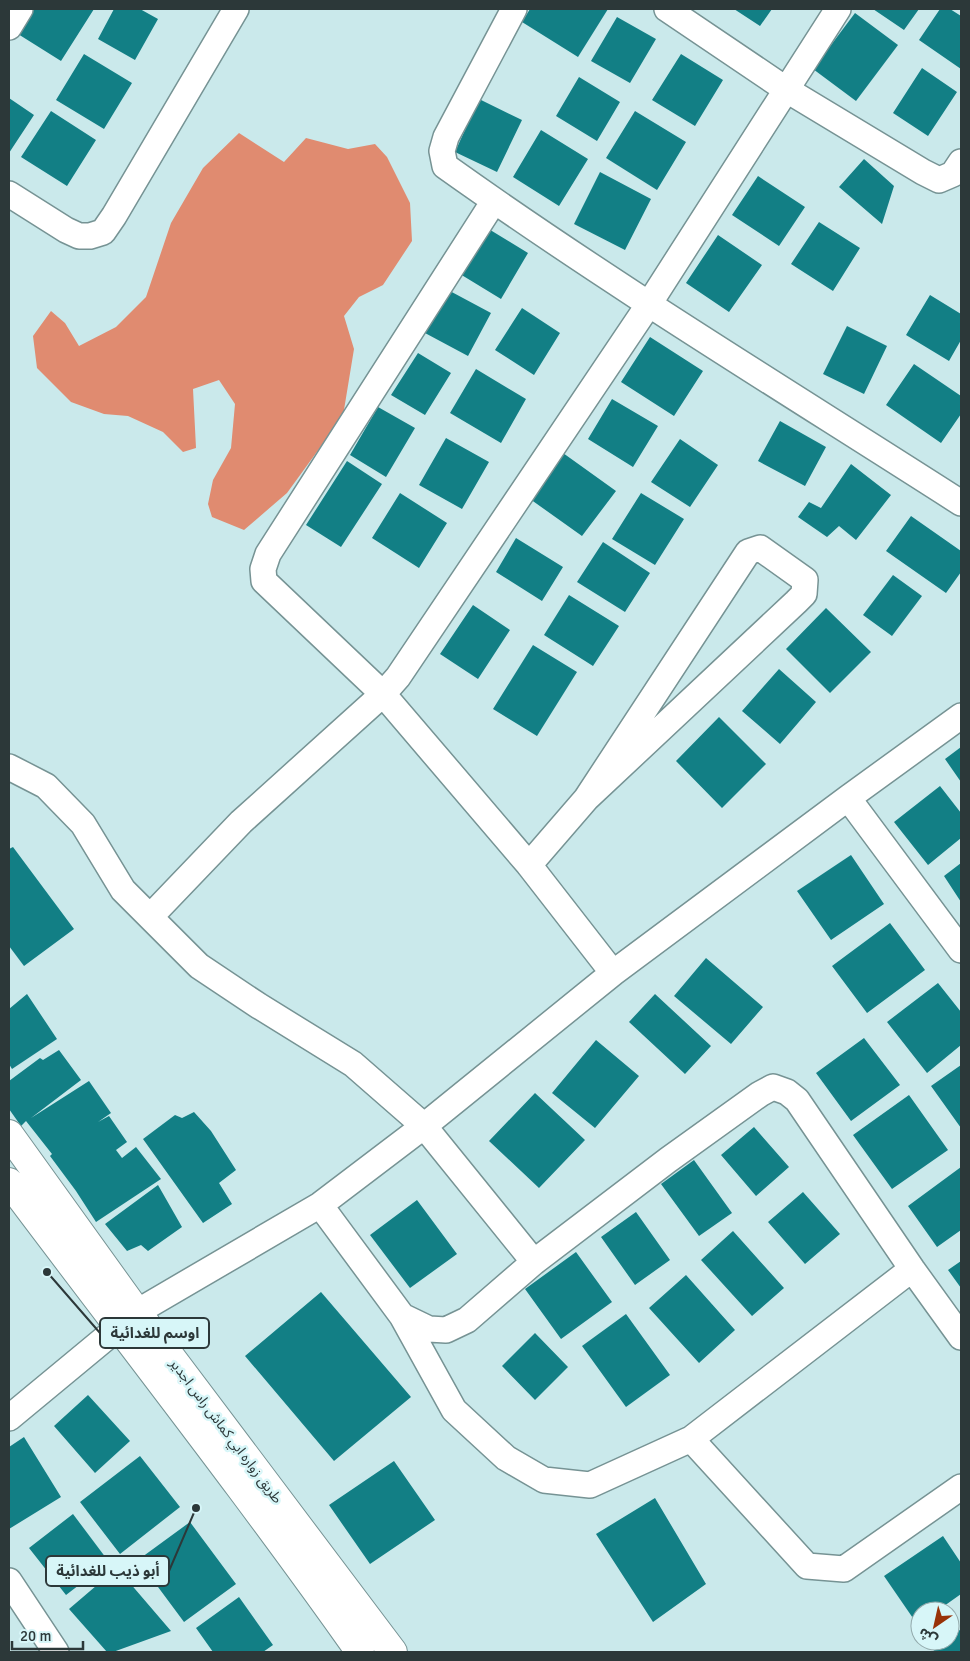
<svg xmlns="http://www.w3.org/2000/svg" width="970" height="1661" font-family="Signika,'Noto Sans Arabic',sans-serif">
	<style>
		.forest { fill: #e08b70 }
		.building { fill: #127f85 }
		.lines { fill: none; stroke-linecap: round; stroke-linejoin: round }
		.minor-casing { stroke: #769394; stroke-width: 28 }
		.primary-casing { stroke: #769394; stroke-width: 30 }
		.minor { stroke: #fff; stroke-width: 25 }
		.primary { stroke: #fff; stroke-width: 28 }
		.labels { text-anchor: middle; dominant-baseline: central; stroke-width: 5; stroke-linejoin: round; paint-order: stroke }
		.street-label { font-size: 14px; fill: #2c3839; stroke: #d7f6f8 }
		.leader { fill: none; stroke: #2c3839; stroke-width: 2 }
		.callout-dot { fill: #2c3839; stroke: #d7f6f8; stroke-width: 2 }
		.callout { fill: #d7f6f8; stroke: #2c3839; stroke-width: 2 }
		.callout-label { font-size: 15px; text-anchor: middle; font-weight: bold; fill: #2c3839 }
	</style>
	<rect width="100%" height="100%" fill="#cae9eb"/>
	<path class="forest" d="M 239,133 L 284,162 L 306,138 L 348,149 L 375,144 L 387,157 L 410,203 L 412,241 L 383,285 L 359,297 L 344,316 L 354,349 L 343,416 L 287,493 L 244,530 L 212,517 L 208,504 L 213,480 L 231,448 L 235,404 L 219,380 L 193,389 L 196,448 L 183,452 L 163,432 L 128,416 L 104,414 L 71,402 L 37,368 L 33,336 L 51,311 L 65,323 L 79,346 L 116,327 L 146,297 L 171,223 L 203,168 Z"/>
	<path class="building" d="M 34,9 L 94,9 L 61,61 L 18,34 Z
		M 114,9 L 140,9 L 158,19 L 135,60 L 98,39 Z
		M 530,9 L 608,9 L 578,57 L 522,22 Z
		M 734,9 L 772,9 L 760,26 Z
		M 873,9 L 919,9 L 904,30 Z
		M 940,9 L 950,9 L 961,16 L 961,69 L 919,40 Z
		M 855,13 L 898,45 L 856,101 L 813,69 Z
		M 617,17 L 656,39 L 630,83 L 591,61 Z
		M 84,54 L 132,83 L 104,129 L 56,100 Z
		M 681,54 L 723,80 L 695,126 L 652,100 Z
		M 922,68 L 957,92 L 928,136 L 893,113 Z
		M 579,77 L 620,102 L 597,141 L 556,116 Z
		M 9,98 L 34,115 L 9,153 Z
		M 479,99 L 522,120 L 497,172 L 455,152 Z
		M 51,111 L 96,140 L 67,186 L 21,157 Z
		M 635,111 L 686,142 L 657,190 L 606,158 Z
		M 541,130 L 588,159 L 559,206 L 513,177 Z
		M 864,159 L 894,186 L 882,224 L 839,187 Z
		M 600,172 L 651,199 L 625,250 L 574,224 Z
		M 758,176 L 805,207 L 779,246 L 732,215 Z
		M 819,222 L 860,248 L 833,291 L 791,264 Z
		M 487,228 L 528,253 L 501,299 L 460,274 Z
		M 718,235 L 762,265 L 729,312 L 686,283 Z
		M 448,290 L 491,313 L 468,356 L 425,333 Z
		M 930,295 L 961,314 L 961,340 L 949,361 L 906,335 Z
		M 522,308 L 560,333 L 534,375 L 495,350 Z
		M 847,326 L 887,346 L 864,394 L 823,374 Z
		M 650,337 L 703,371 L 674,416 L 621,382 Z
		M 418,353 L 451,373 L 425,415 L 391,395 Z
		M 914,364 L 961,396 L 961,414 L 941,443 L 886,405 Z
		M 476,369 L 526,399 L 501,443 L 450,413 Z
		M 612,399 L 658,426 L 633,467 L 588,439 Z
		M 378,407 L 415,428 L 386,477 L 350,455 Z
		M 780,421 L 826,447 L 805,486 L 758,461 Z
		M 446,438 L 489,462 L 462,509 L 419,485 Z
		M 680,439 L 718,465 L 690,507 L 651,482 Z
		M 563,453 L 616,491 L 582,536 L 530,499 Z
		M 347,461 L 382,484 L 341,547 L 306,525 Z
		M 851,464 L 891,495 L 856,540 L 839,526 L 827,537 L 798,517 L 809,502 L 821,508 Z
		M 400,493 L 447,523 L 419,568 L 372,538 Z
		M 641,493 L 684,519 L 655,565 L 612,539 Z
		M 911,516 L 961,551 L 961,572 L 946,593 L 886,551 Z
		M 516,538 L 563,567 L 542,601 L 496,572 Z
		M 603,542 L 650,573 L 625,612 L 577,582 Z
		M 893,575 L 922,596 L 892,636 L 863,615 Z
		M 569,595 L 619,626 L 593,666 L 544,635 Z
		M 473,605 L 510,630 L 478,679 L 440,654 Z
		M 826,608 L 871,652 L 830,693 L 786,649 Z
		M 533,645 L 577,672 L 537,736 L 493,709 Z
		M 779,669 L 816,702 L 780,744 L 742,711 Z
		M 719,717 L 766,764 L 722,808 L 676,761 Z
		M 961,747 L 961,782 L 945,759 Z
		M 940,786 L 961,813 L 961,838 L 928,865 L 894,822 Z
		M 13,847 L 74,929 L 24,966 L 9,946 L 9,849 Z
		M 851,855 L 884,904 L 831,940 L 797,891 Z
		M 961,863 L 961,902 L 944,876 Z
		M 890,923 L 925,970 L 867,1013 L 832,966 Z
		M 706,958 L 763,1007 L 731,1044 L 674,996 Z
		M 938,983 L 961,1012 L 961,1045 L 927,1073 L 887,1022 Z
		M 27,994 L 57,1039 L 12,1069 L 9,1064 L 9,1009 Z
		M 655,994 L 711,1046 L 685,1074 L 629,1022 Z
		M 864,1038 L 900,1085 L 851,1121 L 816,1073 Z
		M 596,1040 L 639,1076 L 595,1128 L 552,1093 Z
		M 59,1050 L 81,1080 L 31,1118 L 89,1081 L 111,1113 L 98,1122 L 109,1116 L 127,1142 L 116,1150 L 122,1158 L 136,1147 L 161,1179 L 96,1222 L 76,1191 L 50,1156 L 52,1154 L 26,1121 L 21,1126 L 9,1109 L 9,1081 L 40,1058 L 43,1060 Z
		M 961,1065 L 961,1128 L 931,1086 Z
		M 535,1093 L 585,1140 L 539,1188 L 489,1141 Z
		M 909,1095 L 948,1150 L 892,1189 L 853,1135 Z
		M 194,1112 L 211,1131 L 236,1170 L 219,1183 L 232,1204 L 203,1223 L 143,1139 L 175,1115 L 182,1118 Z
		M 754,1127 L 789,1167 L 756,1196 L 721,1155 Z
		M 694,1160 L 732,1213 L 699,1236 L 661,1184 Z
		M 961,1167 L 961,1230 L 937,1247 L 908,1206 Z
		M 158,1185 L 182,1227 L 148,1251 L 141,1245 L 127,1251 L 105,1224 Z
		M 803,1192 L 840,1234 L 805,1264 L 768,1222 Z
		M 417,1200 L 457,1254 L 410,1288 L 370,1235 Z
		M 636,1212 L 670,1260 L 635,1285 L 601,1237 Z
		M 733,1231 L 784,1288 L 752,1316 L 701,1260 Z
		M 576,1252 L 612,1302 L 561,1339 L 525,1289 Z
		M 961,1261 L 961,1288 L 948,1270 Z
		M 686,1275 L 735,1330 L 699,1363 L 649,1308 Z
		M 321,1292 L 411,1397 L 334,1461 L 245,1356 Z
		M 626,1314 L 670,1375 L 626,1407 L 582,1346 Z
		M 535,1333 L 568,1367 L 535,1400 L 502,1366 Z
		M 88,1395 L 130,1441 L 95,1473 L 54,1426 Z
		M 24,1437 L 61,1497 L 9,1529 L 9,1447 Z
		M 140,1456 L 180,1507 L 120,1554 L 80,1502 Z
		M 394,1461 L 435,1520 L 370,1564 L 329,1505 Z
		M 655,1498 L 706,1584 L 653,1622 L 596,1534 Z
		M 73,1514 L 109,1562 L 66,1595 L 29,1548 Z
		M 190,1522 L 236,1584 L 184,1622 L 138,1560 Z
		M 943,1536 L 961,1563 L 961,1594 L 937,1611 L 920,1611 L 920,1622 L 917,1624 L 884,1576 Z
		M 117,1568 L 171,1631 L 113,1652 L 107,1652 L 69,1609 Z
		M 239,1597 L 273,1645 L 263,1652 L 213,1652 L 196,1628 Z
		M 961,1629 L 961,1652 L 932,1652 L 946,1641 L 950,1641 L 950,1638 Z"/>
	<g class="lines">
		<defs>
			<path id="minor" d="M 514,9 L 446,137 L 442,151 L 445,166 C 612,285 788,392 961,503
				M 667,9 L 787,90 L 923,172 L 939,180 L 953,174 L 961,162
				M 9,27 L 20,9
				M 9,194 L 66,230 L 79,236 L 90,236 L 103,232 L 114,216 L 236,9
				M 494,201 L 268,554 L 263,569 L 264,581 L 383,694 L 529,865 L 613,973
				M 9,767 L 46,786 L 83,824 L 123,890 L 199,966 L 259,1006 L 353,1064 L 424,1126 L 534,1262 L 668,1160 L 760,1094 L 773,1087 L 787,1092 L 797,1100 L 912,1269 L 961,1337
				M 848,798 L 961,950
				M 529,865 L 586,799 L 796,602 L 804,594 L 805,580 L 760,548 L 748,552 L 586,799
				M 150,917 L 241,822 L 383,694 L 398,677 L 649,304 L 838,9
				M 320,1205 L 402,1316 L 429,1329 L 446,1330 L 467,1320 L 534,1262
				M 402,1316 L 454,1410 L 506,1458 L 544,1480 L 590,1485 L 691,1439 L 912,1269
				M 9,1418 L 137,1312 L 320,1205 L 424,1126 L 613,973 L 848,798 L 961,716
				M 691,1439 L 807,1566 L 844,1569 L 961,1487
				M 9,1581 L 56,1652"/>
			<path id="primary" d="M 9,1134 L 137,1312 L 393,1652
				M 9,1182 C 126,1338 247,1492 360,1652"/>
		</defs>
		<use href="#minor" class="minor-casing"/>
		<use href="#primary" class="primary-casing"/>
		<use href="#minor" class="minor"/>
		<use href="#primary" class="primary"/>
	</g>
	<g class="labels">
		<g class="street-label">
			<text transform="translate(226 1431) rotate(53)">طريق زواره ابي كماش راس اجدير</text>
		</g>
	</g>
	<path class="leader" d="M47 1272L100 1333M196 1508L169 1571"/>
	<g class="callout-dot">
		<circle cx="47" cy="1272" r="5"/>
		<circle cx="196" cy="1508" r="5"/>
	</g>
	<g class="callout">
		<rect x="100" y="1318" width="109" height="30" rx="5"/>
		<rect x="46" y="1556" width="123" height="30" rx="5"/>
	</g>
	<g class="callout-label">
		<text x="155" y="1338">اوسم للغدائية</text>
		<text x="108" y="1576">أبو ذيب للغدائية</text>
	</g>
	<rect width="970" height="1661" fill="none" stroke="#2c3839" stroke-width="20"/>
	<g transform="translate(935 1626) rotate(214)"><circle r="24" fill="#d7f6f8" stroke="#93aaac"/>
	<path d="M0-4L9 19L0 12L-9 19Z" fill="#983208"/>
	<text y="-8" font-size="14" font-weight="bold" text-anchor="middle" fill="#2c3839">ش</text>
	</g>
	<path d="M12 1641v8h71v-8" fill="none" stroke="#2c3839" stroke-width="2.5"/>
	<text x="20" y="1641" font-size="15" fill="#2c3839" stroke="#d7f6f8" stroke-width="4" paint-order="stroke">20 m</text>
</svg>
